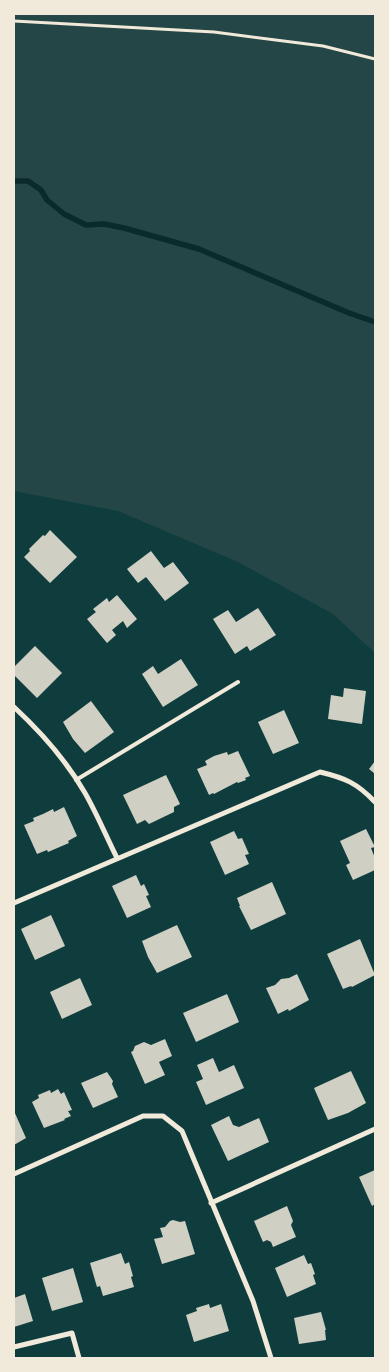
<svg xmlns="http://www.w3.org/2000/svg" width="389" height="1372" font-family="Roboto,sans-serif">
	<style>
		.green { fill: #244646 }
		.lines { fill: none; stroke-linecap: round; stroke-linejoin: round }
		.stream { stroke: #0a2a2b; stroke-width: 5.5 }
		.building { fill: #cfcfc3 }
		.path { stroke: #f1e9da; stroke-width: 3 }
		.service { stroke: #f1e9da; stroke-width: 4 }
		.minor { stroke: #f1e9da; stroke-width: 5 }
	</style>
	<rect width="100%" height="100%" fill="#0f3d3e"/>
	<path class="green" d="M 14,14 L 375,14 L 375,653 L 333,614 L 238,562 L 118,511 L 14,491 Z"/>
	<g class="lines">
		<path class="stream" d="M 14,181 L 28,181 L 41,190 L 47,200 L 64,214 L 86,225 L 104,224 L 124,228 L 199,249 L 349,313 L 375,322"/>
	</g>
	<path class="building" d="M 50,530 L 77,557 L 50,583 L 24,557 L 30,551 L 29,549 L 43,535 L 45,536 Z
		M 151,551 L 164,568 L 173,562 L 189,583 L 165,601 L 146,577 L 138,583 L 127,569 Z
		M 117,595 L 137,619 L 127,628 L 123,621 L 112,630 L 116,635 L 107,643 L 87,619 L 96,612 L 93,609 L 107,598 L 109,602 Z
		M 258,608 L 276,635 L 250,651 L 247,646 L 235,654 L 213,619 L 228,610 L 236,622 Z
		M 35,646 L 62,673 L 37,698 L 14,675 L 14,667 Z
		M 181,659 L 198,685 L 163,707 L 142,674 L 153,666 L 158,674 Z
		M 344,688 L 366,691 L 362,724 L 328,719 L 331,695 L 343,697 Z
		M 91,701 L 114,732 L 85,753 L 73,739 L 63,722 Z
		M 284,710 L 299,743 L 273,754 L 258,722 Z
		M 238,751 L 250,776 L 245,778 L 246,780 L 238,783 L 237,782 L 214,794 L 213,793 L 209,795 L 197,769 L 207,765 L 205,761 L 214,756 L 227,752 L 228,755 Z
		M 375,761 L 375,774 L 369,769 Z
		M 166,775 L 180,804 L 174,807 L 174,812 L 149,824 L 145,820 L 137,824 L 123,795 Z
		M 64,807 L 77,836 L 68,841 L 69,843 L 48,852 L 47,850 L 37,854 L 24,825 L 34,821 L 33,818 L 43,814 L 53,809 L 54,812 Z
		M 366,829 L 375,847 L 371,848 L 375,858 L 375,870 L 353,880 L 346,865 L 350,863 L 340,841 Z
		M 234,831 L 238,839 L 242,838 L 249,854 L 245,855 L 249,864 L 225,875 L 210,842 Z
		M 136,875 L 141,886 L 144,884 L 149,895 L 146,896 L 151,907 L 127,918 L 112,886 Z
		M 272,882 L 286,914 L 251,930 L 239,906 L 240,906 L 237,898 Z
		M 51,915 L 65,946 L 35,960 L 21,929 Z
		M 177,925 L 192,957 L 157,973 L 148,957 L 142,941 Z
		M 360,939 L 375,975 L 352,987 L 351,986 L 343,989 L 327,954 Z
		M 297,974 L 309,1000 L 289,1011 L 288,1009 L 278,1014 L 266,988 L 275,985 L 281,979 L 289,978 Z
		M 80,978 L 92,1005 L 62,1019 L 50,992 Z
		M 227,994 L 239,1022 L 196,1042 L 183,1013 Z
		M 165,1039 L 172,1056 L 159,1062 L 165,1075 L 145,1084 L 131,1052 L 133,1051 L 135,1046 L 144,1042 L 151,1045 Z
		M 213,1058 L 219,1072 L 234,1065 L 244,1088 L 206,1105 L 196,1082 L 203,1079 L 197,1065 Z
		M 351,1071 L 366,1103 L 348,1113 L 328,1120 L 314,1088 Z
		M 107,1072 L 113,1081 L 112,1084 L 118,1097 L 93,1108 L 81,1083 Z
		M 58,1089 L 61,1094 L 64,1092 L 72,1110 L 68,1111 L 71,1116 L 64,1119 L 65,1120 L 44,1128 L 32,1102 L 39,1098 L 38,1095 L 50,1090 L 51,1093 Z
		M 14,1111 L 26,1138 L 14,1145 Z
		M 229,1116 L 233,1125 L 239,1127 L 259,1118 L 269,1142 L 228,1161 L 211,1125 Z
		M 375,1170 L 375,1204 L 372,1206 L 359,1177 Z
		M 287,1206 L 293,1221 L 291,1225 L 296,1237 L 273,1247 L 271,1242 L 267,1240 L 263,1242 L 254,1221 Z
		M 173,1220 L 180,1222 L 185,1221 L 195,1254 L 162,1264 L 154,1239 L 163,1237 L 160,1228 L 165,1227 L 170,1221 Z
		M 121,1253 L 125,1264 L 129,1262 L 133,1276 L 131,1277 L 134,1287 L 103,1296 L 100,1286 L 97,1287 L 90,1263 Z
		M 304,1255 L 308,1264 L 311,1263 L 315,1274 L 313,1275 L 316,1284 L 287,1297 L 275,1268 Z
		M 73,1268 L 83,1302 L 52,1311 L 42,1278 Z
		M 25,1294 L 33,1321 L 14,1327 L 14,1298 Z
		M 209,1304 L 210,1308 L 221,1304 L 229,1331 L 194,1342 L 186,1315 L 197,1311 L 196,1308 Z
		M 321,1312 L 326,1330 L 325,1330 L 326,1340 L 299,1344 L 294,1318 Z"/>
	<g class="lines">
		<path class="path" d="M 14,21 L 214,32 L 323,46 L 375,59"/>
		<path class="service" d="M 76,780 L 238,682"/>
		<path class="minor" d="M 14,707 C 41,732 66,760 85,793 C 97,814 106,836 117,858
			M 14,903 L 320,772 C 345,778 357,783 375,802
			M 14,1174 L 143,1116 L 163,1116 L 182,1131 L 253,1301 L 271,1358
			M 211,1203 L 375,1129
			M 14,1347 L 72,1333 L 79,1358"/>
	</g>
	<rect width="389" height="1372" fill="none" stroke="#f1e9da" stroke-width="30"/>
</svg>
